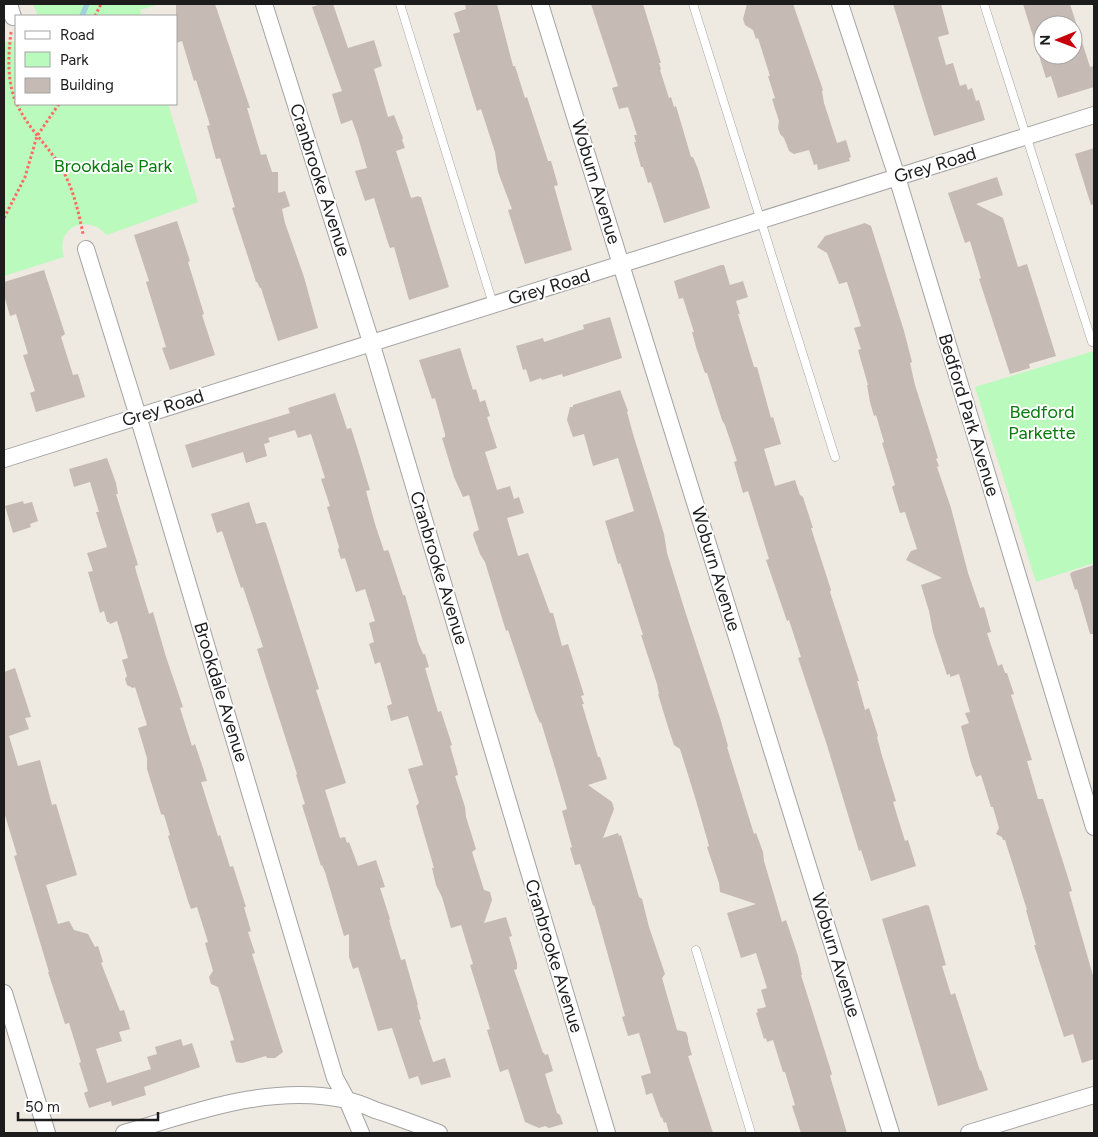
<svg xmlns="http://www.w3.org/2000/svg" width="1098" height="1137" font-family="Figtree,sans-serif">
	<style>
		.park { fill: #bbfabd }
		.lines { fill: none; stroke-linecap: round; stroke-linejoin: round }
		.stream { stroke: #9fd2dd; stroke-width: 5.5 }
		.building { fill: #c5bab4; fill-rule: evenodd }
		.lane-casing { stroke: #a3a3a3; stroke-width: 9 }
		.street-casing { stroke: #a3a3a3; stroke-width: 18 }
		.path { stroke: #fd6a62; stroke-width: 3; stroke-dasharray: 2.5 2.5; stroke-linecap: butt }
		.lane { stroke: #fff; stroke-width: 8 }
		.street { stroke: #fff; stroke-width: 16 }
		.labels { text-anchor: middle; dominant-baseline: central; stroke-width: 4; stroke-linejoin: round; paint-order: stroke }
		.street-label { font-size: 18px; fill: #1c1c1c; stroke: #fff }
		.park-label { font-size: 18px; fill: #087b0b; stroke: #fff }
	</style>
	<rect width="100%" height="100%" fill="#eee9e1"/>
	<path class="park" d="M 33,4 L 160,4 L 140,10 L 142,16 L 38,16 Z
		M 6,41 L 16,41 L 16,104 L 168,104 L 198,202 L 107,235 C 103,232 99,227 94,226 C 72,218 57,237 64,257 L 4,276 L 4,55 Z
		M 1094,351 L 1094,563 L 1036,582 L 975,387 Z"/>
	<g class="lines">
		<path class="stream" d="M 82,16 L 87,4"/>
	</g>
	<path class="building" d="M 176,4 L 215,4 L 250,108 L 247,108 L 261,155 L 266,154 L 272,172 L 278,172 L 278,193 L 285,191 L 290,206 L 282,209 L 285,223 L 304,277 L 318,328 L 278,341 L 261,288 L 260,288 L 257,282 L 256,282 L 249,260 L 232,208 L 235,207 L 220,158 L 216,159 L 207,126 L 210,125 L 196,80 L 194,81 L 182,41 L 176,43 Z
		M 321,4 L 333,4 L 348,48 L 374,40 L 382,66 L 374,69 L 388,117 L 394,115 L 403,138 L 402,140 L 405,148 L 396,151 L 411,198 L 419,196 L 419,197 L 421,197 L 449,287 L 409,300 L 394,247 L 390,248 L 388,243 L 374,198 L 365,201 L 355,171 L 367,168 L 358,137 L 352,120 L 341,124 L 332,94 L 342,91 L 312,7 Z
		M 465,4 L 497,4 L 513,66 L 515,66 L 525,98 L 527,97 L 548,161 L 551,161 L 558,185 L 554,186 L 572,250 L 525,264 L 508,210 L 512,209 L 498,172 L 495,152 L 481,109 L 477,111 L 453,34 L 460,32 L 454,13 L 466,9 Z
		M 591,4 L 643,4 L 661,63 L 659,63 L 661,69 L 660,70 L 669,98 L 671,97 L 674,107 L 676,106 L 691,157 L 693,157 L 698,169 L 710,208 L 664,223 L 651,182 L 648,183 L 643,167 L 641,167 L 634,142 L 636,142 L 634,135 L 637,135 L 628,107 L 619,109 L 612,88 L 618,86 Z
		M 747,4 L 793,4 L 823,90 L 822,91 L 824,103 L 837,143 L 846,140 L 851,157 L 849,158 L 850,161 L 818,170 L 817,164 L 814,165 L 809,150 L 794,154 L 789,151 L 784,138 L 780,134 L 778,128 L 779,121 L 772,99 L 775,98 L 768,76 L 770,76 L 758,38 L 756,39 L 753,30 L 745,25 L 743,19 Z
		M 893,4 L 941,4 L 949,34 L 938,37 L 946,65 L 953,63 L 960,86 L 966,84 L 968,90 L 972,88 L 976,101 L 979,100 L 985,120 L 934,136 Z
		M 1023,4 L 1070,4 L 1090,67 L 1094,66 L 1094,87 L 1058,98 L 1051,76 L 1046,78 ZM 1043,25 L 1073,25 L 1073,55 L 1043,55 Z
		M 1094,148 L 1094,204 L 1091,205 L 1075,154 Z
		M 997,177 L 1003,195 L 976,204 L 1003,218 L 1018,267 L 1027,264 L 1056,356 L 1029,364 L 1030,368 L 1010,374 L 979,279 L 981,278 L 970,241 L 965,243 L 948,193 Z
		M 177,221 L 190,261 L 188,262 L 204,314 L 202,315 L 215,355 L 170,370 L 162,348 L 166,347 L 146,282 L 149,281 L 134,235 Z
		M 865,223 L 871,226 L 904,331 L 912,362 L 910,363 L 915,385 L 938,458 L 936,459 L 939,466 L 937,467 L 951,508 L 968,573 L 980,608 L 984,607 L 991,632 L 987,633 L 998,666 L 1002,664 L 1005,673 L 1007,673 L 1014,694 L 1011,695 L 1032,760 L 1027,761 L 1038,799 L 1043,799 L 1070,884 L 1072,891 L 1069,892 L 1094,979 L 1094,1059 L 1082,1063 L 1073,1034 L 1064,1037 L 1034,945 L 1036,945 L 1026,910 L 1027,910 L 1005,840 L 1003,840 L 1002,837 L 996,834 L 999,828 L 993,807 L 991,807 L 981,775 L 976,777 L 971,763 L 961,726 L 969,723 L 965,713 L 970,712 L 959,674 L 950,677 L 950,674 L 947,675 L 933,632 L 929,611 L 921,585 L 942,578 L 906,560 L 911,551 L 917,549 L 905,512 L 900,513 L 892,487 L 895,485 L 882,443 L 884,442 L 876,415 L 874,416 L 870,402 L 867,385 L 868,385 L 858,350 L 861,349 L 854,328 L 861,326 L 847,282 L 839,284 L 827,253 L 817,247 L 825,236 Z
		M 721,265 L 724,265 L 730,285 L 743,281 L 748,297 L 736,301 L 740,314 L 738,314 L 754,367 L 757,367 L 771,418 L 773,417 L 781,444 L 764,449 L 775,486 L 795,480 L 800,495 L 803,497 L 813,528 L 811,528 L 831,590 L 830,592 L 859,681 L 857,681 L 865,710 L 869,708 L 878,736 L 877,737 L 882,756 L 896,801 L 893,802 L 905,841 L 908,840 L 916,866 L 871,881 L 861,850 L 859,851 L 826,742 L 798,658 L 801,657 L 789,620 L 787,621 L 766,560 L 769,559 L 748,491 L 743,493 L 734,462 L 737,461 L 725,425 L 722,420 L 707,373 L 705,373 L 696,347 L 692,332 L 694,332 L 683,298 L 679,299 L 674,281 Z
		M 44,270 L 65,334 L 61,337 L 73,375 L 78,374 L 85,397 L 36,412 L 30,393 L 35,391 L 23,355 L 28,354 L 16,314 L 10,316 L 4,295 L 4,282 Z
		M 610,317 L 622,358 L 563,377 L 562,374 L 542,380 L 541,378 L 530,382 L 526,369 L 523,370 L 516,346 L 543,338 L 544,342 L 584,329 L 583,325 Z
		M 460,348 L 473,390 L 476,389 L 480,402 L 485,400 L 490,416 L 487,417 L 497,448 L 485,452 L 497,490 L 510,486 L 514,499 L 519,497 L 524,513 L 507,518 L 518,556 L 528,553 L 550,613 L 553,613 L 562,646 L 568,644 L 584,695 L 581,696 L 584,704 L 582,704 L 598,757 L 600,757 L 607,779 L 588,785 L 612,802 L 614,809 L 603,838 L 618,833 L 619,836 L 621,835 L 639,897 L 642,899 L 649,927 L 665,974 L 662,978 L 677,1030 L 686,1032 L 688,1038 L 688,1041 L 692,1055 L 688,1056 L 713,1133 L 669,1133 L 666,1122 L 664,1123 L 662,1117 L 661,1118 L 652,1093 L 646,1095 L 645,1090 L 641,1076 L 651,1073 L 639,1033 L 628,1036 L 622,1017 L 625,1016 L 594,905 L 593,906 L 580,864 L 575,865 L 570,848 L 572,847 L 562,811 L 567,809 L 556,771 L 541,722 L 540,723 L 535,711 L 508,630 L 506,631 L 485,562 L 480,554 L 473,535 L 474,532 L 479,530 L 469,495 L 463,497 L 454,477 L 442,438 L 445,437 L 445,434 L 435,398 L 432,399 L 419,360 Z
		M 620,390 L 628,411 L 627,412 L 633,434 L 664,534 L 667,553 L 685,611 L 720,718 L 728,746 L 727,747 L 754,834 L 756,833 L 763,852 L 764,861 L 782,922 L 786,920 L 798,956 L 802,975 L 801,975 L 832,1074 L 830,1076 L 847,1133 L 801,1133 L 792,1106 L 795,1105 L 785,1072 L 783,1072 L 773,1040 L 767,1042 L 766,1038 L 764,1039 L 756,1013 L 758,1012 L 757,1009 L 766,1007 L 761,990 L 767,988 L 756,953 L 741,958 L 727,913 L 756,904 L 720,892 L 719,883 L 707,847 L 709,846 L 695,797 L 680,749 L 674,745 L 669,730 L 658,694 L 659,694 L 657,684 L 641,635 L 643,635 L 620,563 L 618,564 L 605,521 L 634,511 L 618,458 L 593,466 L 584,434 L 573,437 L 567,420 L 570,407 L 573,407 L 573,405 Z
		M 335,393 L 347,429 L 351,428 L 357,447 L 370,490 L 366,491 L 375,524 L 384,551 L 388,550 L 390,555 L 403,595 L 405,595 L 418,642 L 423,654 L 425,654 L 429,667 L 425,668 L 438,712 L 441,711 L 452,745 L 450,746 L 457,770 L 458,775 L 455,776 L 465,807 L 466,817 L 476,849 L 472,852 L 484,890 L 490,892 L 492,900 L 484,923 L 506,917 L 512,936 L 509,937 L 517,963 L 517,969 L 514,970 L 543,1053 L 544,1053 L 545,1055 L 548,1054 L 553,1071 L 545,1074 L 557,1113 L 560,1115 L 563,1124 L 549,1128 L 545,1126 L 539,1128 L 525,1122 L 508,1069 L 500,1072 L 487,1030 L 490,1029 L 470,965 L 473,964 L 461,925 L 451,928 L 442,897 L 436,885 L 432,868 L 434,868 L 416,806 L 419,803 L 408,769 L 423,765 L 408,716 L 391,721 L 387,706 L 392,704 L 380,662 L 375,664 L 369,644 L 374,642 L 369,623 L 375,621 L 365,589 L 356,592 L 345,558 L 341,559 L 338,550 L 339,547 L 327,507 L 330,506 L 321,479 L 325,478 L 311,434 L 298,438 L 295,430 L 268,438 L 270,442 L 264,444 L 267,456 L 246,463 L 243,452 L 192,468 L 185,445 L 290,413 L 288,408 Z
		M 107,458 L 116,483 L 118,494 L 116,494 L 138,565 L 135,566 L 136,571 L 149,614 L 153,612 L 166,657 L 183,707 L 180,708 L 192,746 L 195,744 L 203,768 L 207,781 L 201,782 L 218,836 L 220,835 L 230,867 L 233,866 L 246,907 L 244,907 L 251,931 L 248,932 L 255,953 L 252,954 L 283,1052 L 275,1058 L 267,1058 L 266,1056 L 242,1063 L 236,1062 L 230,1041 L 234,1040 L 222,1000 L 218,987 L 211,984 L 209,977 L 213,971 L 205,943 L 208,942 L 197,907 L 191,909 L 188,901 L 168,836 L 170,835 L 164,815 L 161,814 L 147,769 L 147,758 L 138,728 L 147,725 L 135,687 L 133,688 L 127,685 L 125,679 L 127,676 L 122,660 L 128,658 L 117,621 L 110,624 L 109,622 L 107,622 L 104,611 L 100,613 L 88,572 L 93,571 L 87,553 L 107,547 L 96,512 L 99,512 L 90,482 L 74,487 L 69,469 Z
		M 23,501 L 24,504 L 32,502 L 38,521 L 30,524 L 31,527 L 13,533 L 5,506 Z
		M 249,502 L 256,524 L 264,522 L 266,523 L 319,689 L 316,690 L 346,783 L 325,790 L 340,838 L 345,837 L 347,843 L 349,842 L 358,866 L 376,860 L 385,887 L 380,888 L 390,919 L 389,920 L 401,960 L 405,959 L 418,1005 L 417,1005 L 421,1019 L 419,1020 L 433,1062 L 445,1058 L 451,1077 L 421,1085 L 418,1076 L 409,1079 L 392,1028 L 378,1031 L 358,967 L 353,969 L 349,957 L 349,934 L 344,936 L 325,872 L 322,865 L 321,866 L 302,805 L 305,804 L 296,775 L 297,774 L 257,649 L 263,647 L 243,587 L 241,588 L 222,531 L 217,533 L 211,514 Z
		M 1094,565 L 1094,634 L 1090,634 L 1077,589 L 1075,590 L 1070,574 L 1072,572 Z
		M 15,668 L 31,717 L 25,718 L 29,729 L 9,736 L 18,766 L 40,760 L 52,805 L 56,804 L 57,807 L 77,875 L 46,885 L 58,924 L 69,921 L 74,930 L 88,934 L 95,947 L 98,946 L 103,962 L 101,963 L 120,1011 L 124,1010 L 130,1029 L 119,1032 L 122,1041 L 96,1049 L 107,1083 L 151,1069 L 147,1057 L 157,1054 L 155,1047 L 181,1039 L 183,1046 L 192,1043 L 200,1067 L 144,1087 L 146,1095 L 112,1106 L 111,1101 L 89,1108 L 84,1093 L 88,1091 L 79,1063 L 81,1062 L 69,1023 L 65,1024 L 48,972 L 49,972 L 17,866 L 14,856 L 17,855 L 4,812 L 4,672 Z
		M 926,905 L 929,906 L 946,965 L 942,966 L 951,995 L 955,993 L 980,1071 L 981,1070 L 988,1090 L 938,1106 L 882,919 Z"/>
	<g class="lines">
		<defs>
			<path id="lane" d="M 400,4 L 493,304
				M 693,4 L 835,457
				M 984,4 L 1092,342
				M 696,950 L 751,1133"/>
			<path id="street" d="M 9,4 L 13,17
				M 264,4 L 371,342 L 607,1133
				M 540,4 L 891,1133
				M 840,4 L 897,177 L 1094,827
				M 86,249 L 138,416 L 335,1078 L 347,1100 L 361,1133
				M 4,459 L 1094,115
				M 4,993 L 47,1133
				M 124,1133 C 196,1112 271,1083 347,1100 C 356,1102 366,1106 375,1110 C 397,1117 418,1125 439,1133
				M 969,1133 L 1094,1095"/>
		</defs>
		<use href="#lane" class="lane-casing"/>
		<use href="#street" class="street-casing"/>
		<path class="path" d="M 95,16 L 101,4
			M 11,32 C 8,57 7,80 16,103
			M 17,104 C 26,125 44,142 57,161 C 72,183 78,209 83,234
			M 4,218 L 25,177 L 37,136 L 59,104"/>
		<use href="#lane" class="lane"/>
		<use href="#street" class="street"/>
	</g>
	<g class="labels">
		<g class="street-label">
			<text transform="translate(935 165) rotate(-17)">Grey Road</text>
			<text transform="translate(320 180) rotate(72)">Cranbrooke Avenue</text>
			<text transform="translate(596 182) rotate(73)">Woburn Avenue</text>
			<text transform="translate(549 287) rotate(-17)">Grey Road</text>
			<text transform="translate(163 408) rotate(-18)">Grey Road</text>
			<text transform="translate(969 415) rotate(73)">Bedford Park Avenue</text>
			<text transform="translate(439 568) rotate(73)">Cranbrooke Avenue</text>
			<text transform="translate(716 569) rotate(73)">Woburn Avenue</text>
			<text transform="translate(221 692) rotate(73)">Brookdale Avenue</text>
			<text transform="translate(836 955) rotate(73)">Woburn Avenue</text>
			<text transform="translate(554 956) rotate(73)">Cranbrooke Avenue</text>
		</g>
		<g class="park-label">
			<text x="113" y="166">Brookdale Park</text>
			<text x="1042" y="412">Bedford<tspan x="1042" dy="21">Parkette</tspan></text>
		</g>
	</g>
	<rect width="1098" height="1137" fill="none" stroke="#1c1c1c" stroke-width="10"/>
	<rect x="15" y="15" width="162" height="90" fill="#ffffff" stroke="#a4a4a4"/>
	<rect x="25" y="31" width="25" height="8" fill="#ffffff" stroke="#a4a4a4"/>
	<text x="60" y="40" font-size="15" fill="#1c1c1c">Road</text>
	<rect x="25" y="52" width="25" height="15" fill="#bbfabd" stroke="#a4a4a4"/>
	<text x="60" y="65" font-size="15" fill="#1c1c1c">Park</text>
	<rect x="25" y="78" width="25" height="15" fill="#c5bab4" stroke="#a4a4a4"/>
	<text x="60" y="90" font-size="15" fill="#1c1c1c">Building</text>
	<g transform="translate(1058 40) rotate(269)"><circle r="24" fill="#ffffff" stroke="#a4a4a4"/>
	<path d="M0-4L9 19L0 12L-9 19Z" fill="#c7000b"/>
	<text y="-8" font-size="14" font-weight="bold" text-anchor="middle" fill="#1c1c1c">N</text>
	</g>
	<path d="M18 1112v8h140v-8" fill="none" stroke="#1c1c1c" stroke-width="2.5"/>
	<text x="25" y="1112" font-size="15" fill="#1c1c1c" stroke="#ffffff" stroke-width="4" paint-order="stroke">50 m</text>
</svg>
